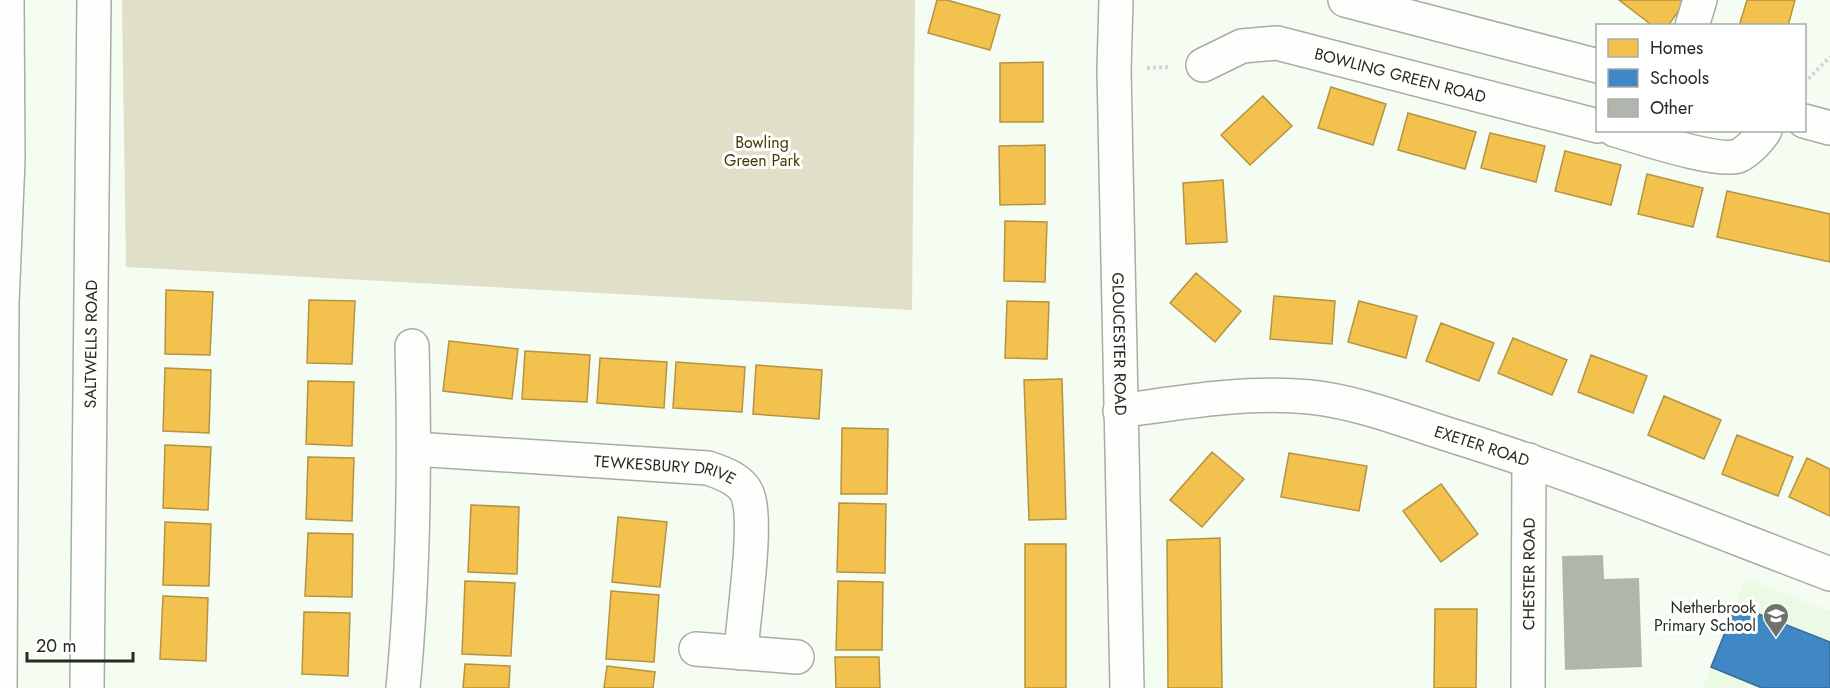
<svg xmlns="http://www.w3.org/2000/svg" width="1830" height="688" font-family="Jost,sans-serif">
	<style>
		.built { fill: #ebfae4 }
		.green { fill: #e0dfc8 }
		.homes { fill: #f2c14e; stroke: #b49441; stroke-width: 1.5 }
		.schools { fill: #3f88c5; stroke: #376c94; stroke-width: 1.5 }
		.building { fill: #b1b6ac }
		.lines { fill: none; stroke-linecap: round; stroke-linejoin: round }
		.street-casing { stroke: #a7ada4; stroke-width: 36 }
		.secondary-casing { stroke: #a7ada4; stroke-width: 36 }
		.path { stroke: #d5d7d4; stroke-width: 4; stroke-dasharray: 3 3; stroke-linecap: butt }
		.street { stroke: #fefffd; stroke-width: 33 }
		.secondary { stroke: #fefffd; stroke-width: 33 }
		.labels { text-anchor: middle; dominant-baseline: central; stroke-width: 6; stroke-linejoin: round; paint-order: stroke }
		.street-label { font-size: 16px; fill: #252b22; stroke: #fff }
		.park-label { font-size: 16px; fill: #453a01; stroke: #fff }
		.poi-label { font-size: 16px; fill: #252b22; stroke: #fff; text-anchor: end }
	</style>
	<rect width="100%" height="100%" fill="#f5fcf2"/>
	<path class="built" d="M 1745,578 L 1830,611 L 1830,688 L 1703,688 Z"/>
	<path class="green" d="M 122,0 L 915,0 L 912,310 L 126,267 Z"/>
	<path class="homes" d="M 937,0 L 947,0 L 1000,15 L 990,50 L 928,33 Z
		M 1619,0 L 1686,0 L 1668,26 L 1653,26 Z
		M 1747,0 L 1795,0 L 1788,26 L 1739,26 Z
		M 1043,62 L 1043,122 L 1000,122 L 1000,63 Z
		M 1331,87 L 1386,104 L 1373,145 L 1318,128 Z
		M 1263,96 L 1292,126 L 1250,165 L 1221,135 Z
		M 1408,113 L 1476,132 L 1465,169 L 1398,150 Z
		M 1490,133 L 1545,146 L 1536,182 L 1481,168 Z
		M 1045,145 L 1045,204 L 1000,205 L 999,146 Z
		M 1565,151 L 1621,165 L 1611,205 L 1555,191 Z
		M 1647,174 L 1703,188 L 1693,227 L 1638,214 Z
		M 1223,180 L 1227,242 L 1186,244 L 1183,183 Z
		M 1727,191 L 1830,214 L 1830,262 L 1717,237 Z
		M 1005,221 L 1047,222 L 1045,282 L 1004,281 Z
		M 1196,273 L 1241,311 L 1215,342 L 1170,303 Z
		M 166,290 L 213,292 L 210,355 L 165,354 Z
		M 1274,296 L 1335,301 L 1332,344 L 1270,339 Z
		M 309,300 L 355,301 L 352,364 L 307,363 Z
		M 1007,301 L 1049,302 L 1047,359 L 1005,358 Z
		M 1359,301 L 1417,316 L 1406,358 L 1348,342 Z
		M 1441,323 L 1494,343 L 1479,381 L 1426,361 Z
		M 1513,338 L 1567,360 L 1552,395 L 1498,373 Z
		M 449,341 L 518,349 L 512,399 L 443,391 Z
		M 525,351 L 590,355 L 587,402 L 522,399 Z
		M 1591,355 L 1647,376 L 1633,413 L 1578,392 Z
		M 600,358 L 667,362 L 664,408 L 597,403 Z
		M 676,362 L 745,367 L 742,412 L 673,408 Z
		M 756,365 L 822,370 L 819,419 L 753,414 Z
		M 165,368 L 211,370 L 209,433 L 163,431 Z
		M 1062,379 L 1066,519 L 1029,520 L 1024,380 Z
		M 308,381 L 354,382 L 352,446 L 306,444 Z
		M 1664,396 L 1721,420 L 1704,459 L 1648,435 Z
		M 842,428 L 888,429 L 887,494 L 841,494 Z
		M 1737,435 L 1793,457 L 1778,496 L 1722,474 Z
		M 165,445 L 211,447 L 208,510 L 163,508 Z
		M 1212,452 L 1244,479 L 1202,527 L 1170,500 Z
		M 1289,453 L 1367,466 L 1359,511 L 1281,497 Z
		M 308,457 L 354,458 L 352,521 L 306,519 Z
		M 1807,458 L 1830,469 L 1830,516 L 1789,497 Z
		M 1441,484 L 1478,534 L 1441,562 L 1403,511 Z
		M 839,503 L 886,504 L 885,573 L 837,572 Z
		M 471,505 L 519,507 L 517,574 L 468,572 Z
		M 618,517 L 667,522 L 660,587 L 612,582 Z
		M 165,522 L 211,524 L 209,586 L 163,585 Z
		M 308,533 L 353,534 L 352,597 L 305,596 Z
		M 1220,538 L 1222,688 L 1168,688 L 1167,540 Z
		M 1025,544 L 1066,544 L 1066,688 L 1025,688 Z
		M 465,581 L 515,583 L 511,656 L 462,654 Z
		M 838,581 L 883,582 L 882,650 L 836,650 Z
		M 611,591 L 659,595 L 654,662 L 606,659 Z
		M 163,596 L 208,598 L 206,661 L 160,659 Z
		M 1435,609 L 1477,609 L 1476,688 L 1434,688 Z
		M 304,612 L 350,613 L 348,676 L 302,674 Z
		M 835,657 L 879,657 L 880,688 L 836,688 Z
		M 465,664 L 510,666 L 509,688 L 463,688 Z
		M 607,666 L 655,672 L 653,688 L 604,688 Z"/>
	<path class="schools" d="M 1736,605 L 1830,642 L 1830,688 L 1762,688 L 1711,667 Z"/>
	<path class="building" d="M 1603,555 L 1604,579 L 1639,578 L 1642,667 L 1565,670 L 1562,556 Z"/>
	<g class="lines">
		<defs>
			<g id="street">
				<path id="s1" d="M 1116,0 L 1114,70 L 1127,688"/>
				<path d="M 1692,26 L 1700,0"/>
				<path id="s2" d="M 1203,65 L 1242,46 L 1277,43 L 1598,126"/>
				<path d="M 1615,130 C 1640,137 1716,163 1738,156 C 1747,152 1760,139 1765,130"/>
				<path id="s3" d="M 1120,411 C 1183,402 1247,391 1310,397 C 1358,402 1405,421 1450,435 C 1579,475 1704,526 1830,574"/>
				<path id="s4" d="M 414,449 L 708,468 C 723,473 743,480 748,496 C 758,525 743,618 741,653"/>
				<path d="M 696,649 L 797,657"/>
				<path d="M 0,688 L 2,304 L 8,159 L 7,0"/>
				<path d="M 403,688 C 414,575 415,460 412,346"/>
				<path id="s5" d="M 1528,688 L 1529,460"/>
			</g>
			<g id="secondary">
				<path d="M 1345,0 L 1598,66"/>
				<path d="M 1804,121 L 1830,128"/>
				<path id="s6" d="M 87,688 L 94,0"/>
			</g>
		</defs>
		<use href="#street" class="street-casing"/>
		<use href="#secondary" class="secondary-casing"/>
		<path class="path" d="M 1147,68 L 1170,67
			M 1804,83 L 1830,57"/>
		<use href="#street" class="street"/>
		<use href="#secondary" class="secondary"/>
	</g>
	<defs>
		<symbol id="school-pin" viewBox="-11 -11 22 30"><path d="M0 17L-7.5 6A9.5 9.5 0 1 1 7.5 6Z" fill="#6e746b" stroke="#fff"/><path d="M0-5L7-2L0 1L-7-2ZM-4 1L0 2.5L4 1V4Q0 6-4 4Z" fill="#fff"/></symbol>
	</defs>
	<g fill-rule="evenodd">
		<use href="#school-pin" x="1761" y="601" width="30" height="40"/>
	</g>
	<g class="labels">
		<g class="street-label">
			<text stroke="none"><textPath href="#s2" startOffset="206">BOWLING GREEN ROAD</textPath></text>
			<text stroke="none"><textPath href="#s6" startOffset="344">SALTWELLS ROAD</textPath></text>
			<text stroke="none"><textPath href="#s1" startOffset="344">GLOUCESTER ROAD</textPath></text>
			<text stroke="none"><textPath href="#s3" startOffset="370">EXETER ROAD</textPath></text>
			<text stroke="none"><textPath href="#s4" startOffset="252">TEWKESBURY DRIVE</textPath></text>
			<text stroke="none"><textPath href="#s5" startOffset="114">CHESTER ROAD</textPath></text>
		</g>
		<g class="park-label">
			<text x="762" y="142">Bowling<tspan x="762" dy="18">Green Park</tspan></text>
		</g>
		<g class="poi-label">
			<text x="1756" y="607">Netherbrook<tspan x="1756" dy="18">Primary School</tspan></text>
		</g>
	</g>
	<rect x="1596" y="24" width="210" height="108" fill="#ffffff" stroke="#a8aaa7" stroke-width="1.5"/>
	<rect x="1608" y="39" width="30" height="18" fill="#f2c14e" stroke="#a8aaa7" stroke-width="1.5"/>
	<text x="1650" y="54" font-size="18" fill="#252b22">Homes</text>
	<rect x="1608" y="69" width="30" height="18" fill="#3f88c5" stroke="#a8aaa7" stroke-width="1.5"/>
	<text x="1650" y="84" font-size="18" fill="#252b22">Schools</text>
	<rect x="1608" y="99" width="30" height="18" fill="#b1b6ac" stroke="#a8aaa7" stroke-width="1.5"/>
	<text x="1650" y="114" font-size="18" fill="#252b22">Other</text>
	<path d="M27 652v9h106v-9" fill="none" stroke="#252b22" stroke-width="3"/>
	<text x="36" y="652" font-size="18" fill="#252b22" stroke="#ffffff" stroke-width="4.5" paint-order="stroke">20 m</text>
</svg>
